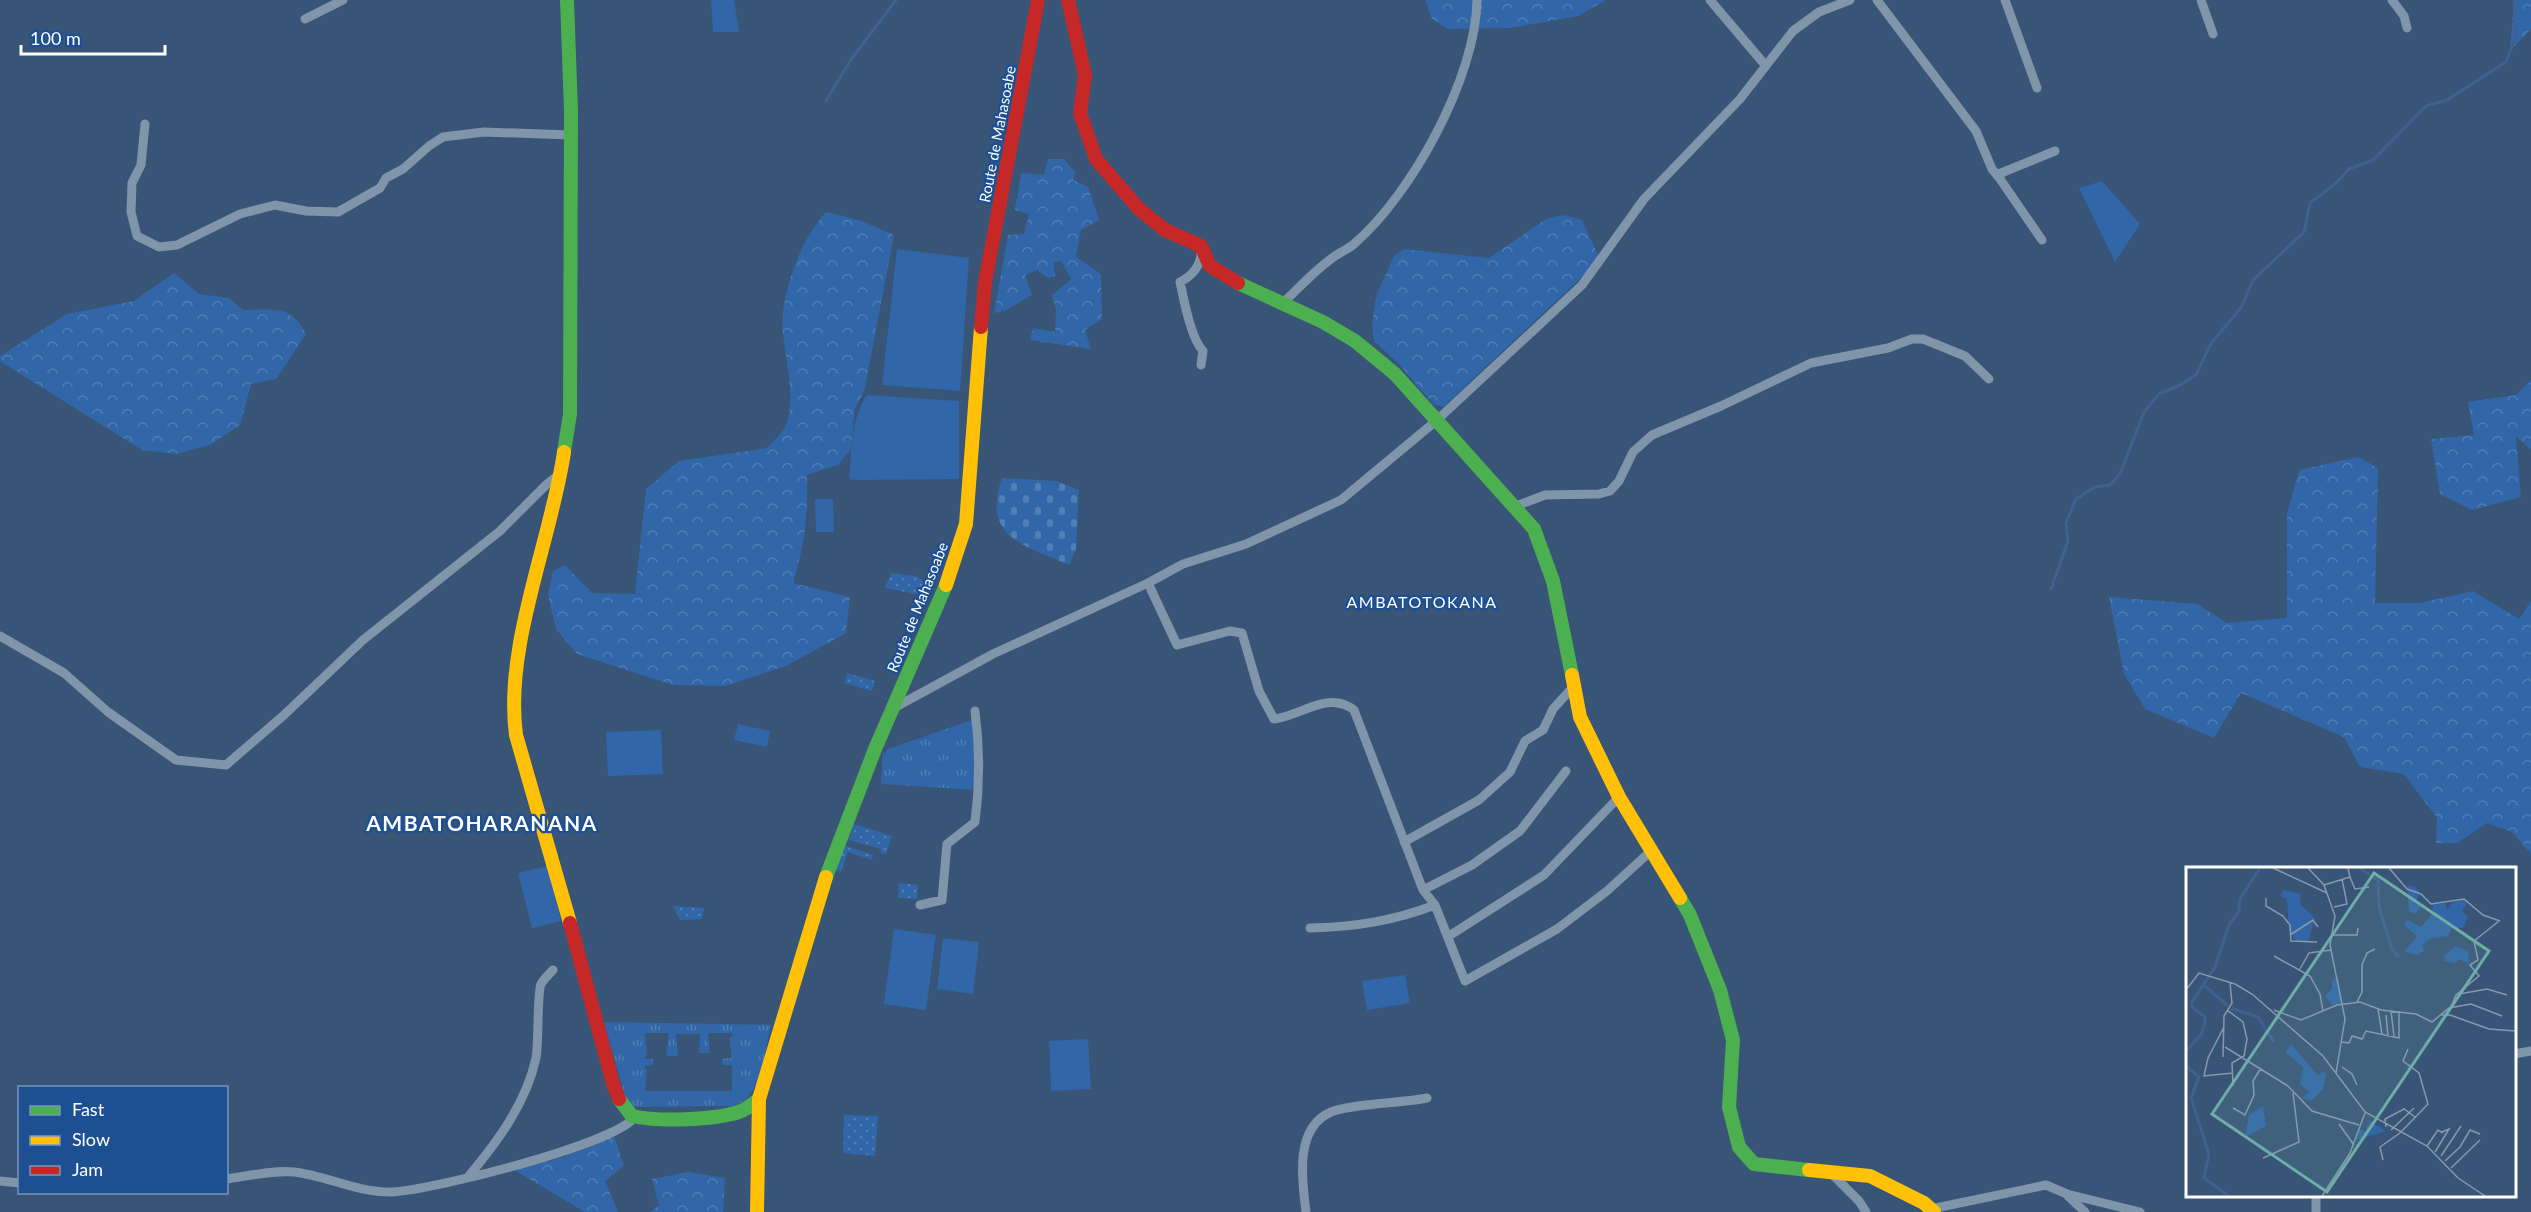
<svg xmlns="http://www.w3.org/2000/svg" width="2531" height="1212" font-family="Lato,sans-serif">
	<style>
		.grass { fill: url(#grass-tufts); fill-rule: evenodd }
		.forest { fill: url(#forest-crowns) }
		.cemetery { fill: url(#cemetery-stones) }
		.park { fill: #3167a8 }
		.garden { fill: url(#garden-dots) }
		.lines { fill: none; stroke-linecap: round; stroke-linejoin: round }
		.stream { stroke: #3e6290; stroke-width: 3 }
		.street { stroke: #8094aa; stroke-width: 9 }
		.fast { stroke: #4caf50; stroke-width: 14 }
		.slow { stroke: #ffc107; stroke-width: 14 }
		.jam { stroke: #c62828; stroke-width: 14 }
		.labels { text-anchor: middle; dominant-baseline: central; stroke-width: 4.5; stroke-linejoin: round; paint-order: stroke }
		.street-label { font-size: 15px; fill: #fff; stroke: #1d5092 }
		.neighbourhood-label { font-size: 16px; letter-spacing: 1.5px; fill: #fff; stroke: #1d5092 }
		.district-label { font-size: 21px; font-weight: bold; letter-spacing: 1.5px; fill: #fff; stroke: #1d5092 }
		.inset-river { fill: none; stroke: #3e6290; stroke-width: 3 }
		.inset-road { fill: none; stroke: #8898ad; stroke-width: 1.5 }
		.view { fill: #6fada8; fill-opacity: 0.15; stroke: #6fada8; stroke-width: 3 }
		.inset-edge { fill: none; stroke: #fff; stroke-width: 3 }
	</style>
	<defs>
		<pattern id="grass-tufts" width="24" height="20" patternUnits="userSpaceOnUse" patternTransform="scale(1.5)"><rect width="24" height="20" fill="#3167a8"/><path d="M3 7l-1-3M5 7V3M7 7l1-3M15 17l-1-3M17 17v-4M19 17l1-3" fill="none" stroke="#507eb5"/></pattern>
		<pattern id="forest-crowns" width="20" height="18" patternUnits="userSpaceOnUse" patternTransform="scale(1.5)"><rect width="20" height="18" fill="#3167a8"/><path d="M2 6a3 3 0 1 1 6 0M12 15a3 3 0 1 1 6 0" fill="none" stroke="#507eb5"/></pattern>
		<pattern id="cemetery-stones" width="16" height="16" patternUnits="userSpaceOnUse" patternTransform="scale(1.5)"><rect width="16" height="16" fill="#3167a8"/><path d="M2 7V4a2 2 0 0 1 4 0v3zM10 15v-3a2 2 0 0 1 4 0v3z" fill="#507eb5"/></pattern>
		<pattern id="garden-dots" width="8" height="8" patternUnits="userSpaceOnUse" patternTransform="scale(1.5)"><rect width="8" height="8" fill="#3167a8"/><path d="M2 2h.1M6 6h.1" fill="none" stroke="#507eb5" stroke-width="1.8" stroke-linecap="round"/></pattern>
	</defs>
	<rect width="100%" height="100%" fill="#385477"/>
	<path class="grass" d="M 972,720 L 976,790 L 881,784 L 883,751 L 884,754 L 888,749 Z
		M 604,1022 L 771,1025 C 764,1052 763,1093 735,1106 L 635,1107 L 626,1101 ZM 645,1033 L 669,1033 L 666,1056 L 678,1056 L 676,1034 L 700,1034 L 699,1053 L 710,1053 L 708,1033 L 732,1033 L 732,1037 L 729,1038 L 732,1058 L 722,1059 L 722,1065 L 732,1065 L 732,1091 L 645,1091 L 647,1070 L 644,1066 L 653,1065 L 653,1059 L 644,1059 L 647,1054 Z"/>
	<path class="forest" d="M 1425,0 L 1606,0 L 1578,16 L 1510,28 L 1448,29 L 1432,19 Z
		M 2514,0 L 2531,0 L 2531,29 L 2510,51 Z
		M 1048,159 L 1064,159 L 1075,172 L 1073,180 L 1088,187 L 1099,220 L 1081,230 L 1076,257 L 1101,274 L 1102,319 L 1085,330 L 1091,349 L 1030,340 L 1033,328 L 1055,332 L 1056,309 L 1052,295 L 1071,279 L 1061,261 L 1054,262 L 1055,276 L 1048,278 L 1037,270 L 1025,275 L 1032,295 L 1004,311 L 994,313 L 1008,235 L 1024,234 L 1029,214 L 1015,210 L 1021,173 L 1044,175 Z
		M 826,212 L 859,220 L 894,235 L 864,392 L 855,408 L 851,449 L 838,465 L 807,475 C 808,518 805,542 793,583 L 850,597 L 846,633 L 786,666 L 725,686 L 673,685 L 577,654 L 556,629 L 548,595 L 553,571 L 565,565 L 592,593 L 635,594 L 646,489 L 679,461 L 767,448 C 772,442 781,435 785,427 C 800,392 779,349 783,312 C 787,279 803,237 826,212 Z
		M 1563,215 L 1582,220 L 1598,255 L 1586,273 L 1443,407 L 1433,404 L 1399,364 L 1374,341 L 1372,325 L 1376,296 L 1394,256 L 1404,249 L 1489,258 L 1546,219 Z
		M 174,273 L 199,294 L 229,298 L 243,310 C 272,310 291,304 306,334 L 276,379 L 251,384 L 240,425 L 210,445 L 176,454 L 142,450 L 0,361 L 0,356 L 67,314 L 134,301 Z
		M 2531,380 L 2531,449 L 2516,437 L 2521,497 L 2472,510 L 2440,494 L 2431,439 L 2474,435 L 2468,402 L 2516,395 Z
		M 2358,457 L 2378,468 L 2375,603 L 2420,603 L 2473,591 L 2519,619 L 2531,601 L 2531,854 L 2512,832 L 2487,823 L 2457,843 L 2436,843 L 2437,818 L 2404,774 L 2360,767 L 2344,737 L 2241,693 L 2214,738 L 2145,709 L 2124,674 L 2109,597 L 2197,604 L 2227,623 L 2287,618 L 2287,514 L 2299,470 Z
		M 614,1136 L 624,1166 L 605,1181 L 618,1212 L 585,1212 L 514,1170 L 564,1157 Z
		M 689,1172 L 725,1178 L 723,1212 L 650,1212 L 659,1205 L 652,1179 Z"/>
	<path class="cemetery" d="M 1002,478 L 1056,481 L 1079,490 L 1076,549 L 1069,565 C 1024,545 981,538 1002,478 Z"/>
	<path class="park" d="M 711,0 L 734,0 L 739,32 L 713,32 Z
		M 2102,181 L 2140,224 L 2115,262 L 2079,188 Z
		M 897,249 L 969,258 L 960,391 L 882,385 Z
		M 867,395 L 959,401 L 959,479 L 851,480 L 849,477 C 852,449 851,418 867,395 Z
		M 815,499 L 833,499 L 834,532 L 816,532 Z
		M 738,724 L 770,731 L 767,747 L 734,740 Z
		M 661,730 L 663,774 L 608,776 L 606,732 Z
		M 547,866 L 561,921 L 532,928 L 518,873 Z
		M 894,929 L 936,935 L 926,1010 L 884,1004 Z
		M 943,938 L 979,942 L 973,994 L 937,989 Z
		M 1405,975 L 1410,1003 L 1367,1010 L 1362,981 Z
		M 1088,1039 L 1091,1089 L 1051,1091 L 1049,1041 Z"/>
	<path class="garden" d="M 891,573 L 916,576 L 931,587 L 926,596 L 885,588 Z
		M 847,673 L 875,681 L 872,691 L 844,683 Z
		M 854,824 L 892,836 L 886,854 L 880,853 L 881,849 L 849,840 Z
		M 843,845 L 873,855 L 872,860 L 848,852 L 841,872 L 834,870 Z
		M 899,883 L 918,885 L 917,899 L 898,898 Z
		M 673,906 L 704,908 L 702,919 L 680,920 Z
		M 844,1115 L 878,1116 L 875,1156 L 843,1153 Z"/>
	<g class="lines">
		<path class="stream" d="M 826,101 L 850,61 L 896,0
			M 2051,589 L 2068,541 L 2066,523 L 2076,499 L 2095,487 L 2110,485 L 2120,474 L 2144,412 L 2159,394 L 2180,385 L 2196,375 L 2210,345 L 2242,306 L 2253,280 L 2304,232 L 2310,203 L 2336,183 L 2349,169 L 2373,160 L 2426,106 L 2447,100 L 2506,62 L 2516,36 L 2514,0"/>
		<path class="street" d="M 1710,0 L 1766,66
			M 1877,0 L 1976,131 L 1992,169 L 2000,179 L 2001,173 L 2055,151
			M 2005,0 L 2037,88
			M 2201,0 L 2213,34
			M 2392,0 L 2404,16 L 2407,28
			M 305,19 L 343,0
			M 145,124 L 141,165 L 132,183 L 131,212 L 137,236 L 159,247 L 177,245 L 240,214 L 275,205 L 306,211 L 338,212 L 380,188 L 386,178 L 403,169 L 429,146 L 443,137 L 484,132 L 571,135
			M 2000,179 L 2042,240
			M 1284,302 C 1299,288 1314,271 1331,259 C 1338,253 1347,250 1354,244 C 1412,194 1476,77 1477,0
			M 1201,365 L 1203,351 C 1191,339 1184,300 1180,282 C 1192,276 1202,265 1201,250
			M 1516,506 L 1545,495 L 1599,494 L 1610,491 L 1619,481 L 1633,452 L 1652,435 L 1721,406 L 1811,363 L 1888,348 L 1912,339 L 1923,339 L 1965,356 L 1989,379
			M 1148,583 L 1177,645 L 1230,631 L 1242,633 L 1259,691 L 1274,719 C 1301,716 1328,690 1354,710 L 1423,890 L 1435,905 L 1465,981 L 1557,929 L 1607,891 L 1653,849
			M 0,636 L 64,673 L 108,712 L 176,760 L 226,765 L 284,715 L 363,640 L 500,531 L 547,484 L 561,473
			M 892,709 L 993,654 L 1148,583 L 1183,564 L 1246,544 L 1341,500 L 1436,421 L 1582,285 L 1644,199 L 1740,99 L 1793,31 L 1819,12 L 1850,0
			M 1404,842 L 1479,800 L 1510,772 L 1525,741 L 1543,730 L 1553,709 L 1573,687
			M 1423,890 L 1472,865 L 1520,831 L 1566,771
			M 920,905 L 942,900 L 947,844 L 975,822 C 980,784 980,749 975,711
			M 1310,928 C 1355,927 1393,921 1435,905
			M 1449,936 L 1544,875 L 1619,797
			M 2514,1054 L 2531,1051
			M 1830,1172 L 1859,1201 L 1866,1212
			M 468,1177 C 497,1142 526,1104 536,1058 C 539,1042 537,992 541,984 C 544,979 549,974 553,970
			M 226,1179 C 249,1176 272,1170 294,1172 C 328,1176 358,1193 392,1192 C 433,1190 611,1145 634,1118
			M 0,1181 L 20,1183
			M 2068,1196 L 2085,1212
			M 1931,1209 L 2046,1185 L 2067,1194 L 2140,1212
			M 1306,1212 C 1302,1180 1294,1128 1331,1112 C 1349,1104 1403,1103 1427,1098
			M 2316,1212 L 2316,1196"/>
		<path class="fast" d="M 1238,283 L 1323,322 L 1355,341 L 1395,374 L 1534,529 L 1553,581 L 1572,675
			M 564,452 L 570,414 L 571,111 L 567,0
			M 826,877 L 875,749 L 946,585
			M 1680,898 L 1690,915 L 1720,990 L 1733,1040 L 1729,1107 L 1739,1147 L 1754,1164 L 1809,1170
			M 619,1099 L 632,1116 C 658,1122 714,1120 739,1112 C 747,1109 753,1104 759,1099"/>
		<path class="slow" d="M 564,452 C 551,541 504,646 516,735 L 570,923
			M 946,585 L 966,524 L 981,327
			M 1572,675 L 1580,717 L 1619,797 L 1680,898
			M 1809,1170 L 1870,1176 L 1924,1203 L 1934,1212
			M 757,1212 L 759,1099 L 826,877"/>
		<path class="jam" d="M 1068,0 L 1085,75 L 1080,113 L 1096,159 L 1139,209 L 1165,230 L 1201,246 L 1210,266 L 1238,283
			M 981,327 L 985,282 L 1038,0
			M 570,923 L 613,1084 L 619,1099"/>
	</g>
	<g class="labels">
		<g class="street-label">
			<text transform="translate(997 134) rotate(-79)">Route de Mahasoabe</text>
			<text transform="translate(917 607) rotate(-68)">Route de Mahasoabe</text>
		</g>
		<g class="neighbourhood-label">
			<text x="1422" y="601">AMBATOTOKANA</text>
		</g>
		<g class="district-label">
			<text x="482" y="822">AMBATOHARANANA</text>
		</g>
	</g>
	<g transform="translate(2186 867)">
		<rect width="330" height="330" fill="#385477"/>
		<path d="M 221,18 L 230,20 L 234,27 L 229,36 L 235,39 L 229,47 L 223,44 ZM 98,23 L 115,27 L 114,37 L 129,51 L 122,74 L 109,73 L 103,63 L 101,32 L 94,29 ZM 278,32 L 282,34 L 276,44 L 282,50 L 277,61 L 266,61 L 262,69 L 246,71 L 236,78 L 238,84 L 231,88 L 218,85 L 231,69 L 218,58 L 220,52 L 235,60 L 246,47 L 247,37 L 259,36 L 261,43 L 266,36 ZM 270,79 L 282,84 L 283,96 L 273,92 L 269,96 L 259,94 L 258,88 ZM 152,111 L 157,136 L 146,138 L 139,129 L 146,122 L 146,112 ZM 105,177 L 132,209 L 137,204 L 140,207 L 137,222 L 125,234 L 115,231 L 123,225 L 114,217 L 117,200 L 99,185 ZM 77,239 L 80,259 L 59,270 L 63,248 ZM 184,254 L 200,264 L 170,273 L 173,262 L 183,266 L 180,261 Z" fill="#3167a8"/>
		<path class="inset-river" d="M 173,1 L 192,13 L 193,40 L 206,82 L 213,90M 19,119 L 42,139M 45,141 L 72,150 L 88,175M 0,184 L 15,168 L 19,156 L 19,150 L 6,140 L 6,135 L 29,100 L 43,58 L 53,44 L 54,32 L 74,1M 0,199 L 13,210 L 5,231 L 23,287 L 18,311 L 43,329"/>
		<path class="inset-road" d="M 87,1 L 141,26M 122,1 L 138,18 L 149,49 L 144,78 L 159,152 L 150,206M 203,1 L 221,22 L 235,27 L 245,37 L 278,32 L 297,48 L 314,54M 164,10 L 169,22 L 183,20M 138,18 L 164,10 L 162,1M 80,31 L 80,39 L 97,49 L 104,58 L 105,74 L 131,75M 148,40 L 161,37 L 156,12M 104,68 L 127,53 L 132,60M 145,68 L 171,68 L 172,61M 88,89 L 124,109 L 134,127 L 137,144M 114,102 L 123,86 L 145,83M 0,123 L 13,106 L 49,117 L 66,127 L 137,189 L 179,245 L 241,279 L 272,311 L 299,329M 273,127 L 301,122 L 321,128M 171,135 L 176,125 L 176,98 L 181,86 L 189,82M 265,140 L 270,128 L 293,109 L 284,98 L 292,93 L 288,74 L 313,54M 192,142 L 196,167M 41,143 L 57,155 L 61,172 L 58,189 L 46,196 L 47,219M 88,143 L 115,153 L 151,138 L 174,135 L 195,143 L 230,147 L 246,155 L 263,141 L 285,137 L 316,149M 205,144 L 208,169M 200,148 L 202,169M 254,148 L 264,148 L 303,162 L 330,164M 38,160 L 22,191 L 18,209 L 47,206M 155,175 L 163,176 L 166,169 L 176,172 L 180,164 L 213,171 L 213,144M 39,180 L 102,219 L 126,244 L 173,258M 37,190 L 38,149 L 46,136 L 44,116M 156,200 L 166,207 L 171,218M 47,241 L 59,248 L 68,228 L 67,214 L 75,201M 153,257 L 168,278M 200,260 L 199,252 L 218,242 L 229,250M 205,263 L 228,241M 241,279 L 252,263 L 257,266M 249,285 L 263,262 L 256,265M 255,289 L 275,259M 77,291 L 113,275 L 107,226M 197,293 L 194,280 L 214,266 L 242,237 L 233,206 L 217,194 L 222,182M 259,294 L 274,280 L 284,263 L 294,267M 265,301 L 294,273M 136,329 L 164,286 L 179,246"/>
		<path class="view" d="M 188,6 L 303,84 L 141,325 L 26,247 Z"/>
		<rect width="330" height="330" class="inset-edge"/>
	</g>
	<rect x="18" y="1086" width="210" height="108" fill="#1d5092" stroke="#7796be" stroke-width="1.5"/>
	<rect x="30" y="1106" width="30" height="9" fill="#4caf50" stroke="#7796be" stroke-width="1.5"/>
	<text x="72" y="1116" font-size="18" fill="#ffffff">Fast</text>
	<rect x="30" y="1136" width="30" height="9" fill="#ffc107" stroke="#7796be" stroke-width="1.5"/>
	<text x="72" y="1146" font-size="18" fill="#ffffff">Slow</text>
	<rect x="30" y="1166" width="30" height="9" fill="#c62828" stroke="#7796be" stroke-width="1.5"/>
	<text x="72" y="1176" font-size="18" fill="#ffffff">Jam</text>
	<path d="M21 45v9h144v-9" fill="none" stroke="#ffffff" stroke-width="3"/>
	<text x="30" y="45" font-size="18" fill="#ffffff" stroke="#1d5092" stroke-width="4.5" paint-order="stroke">100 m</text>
</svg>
